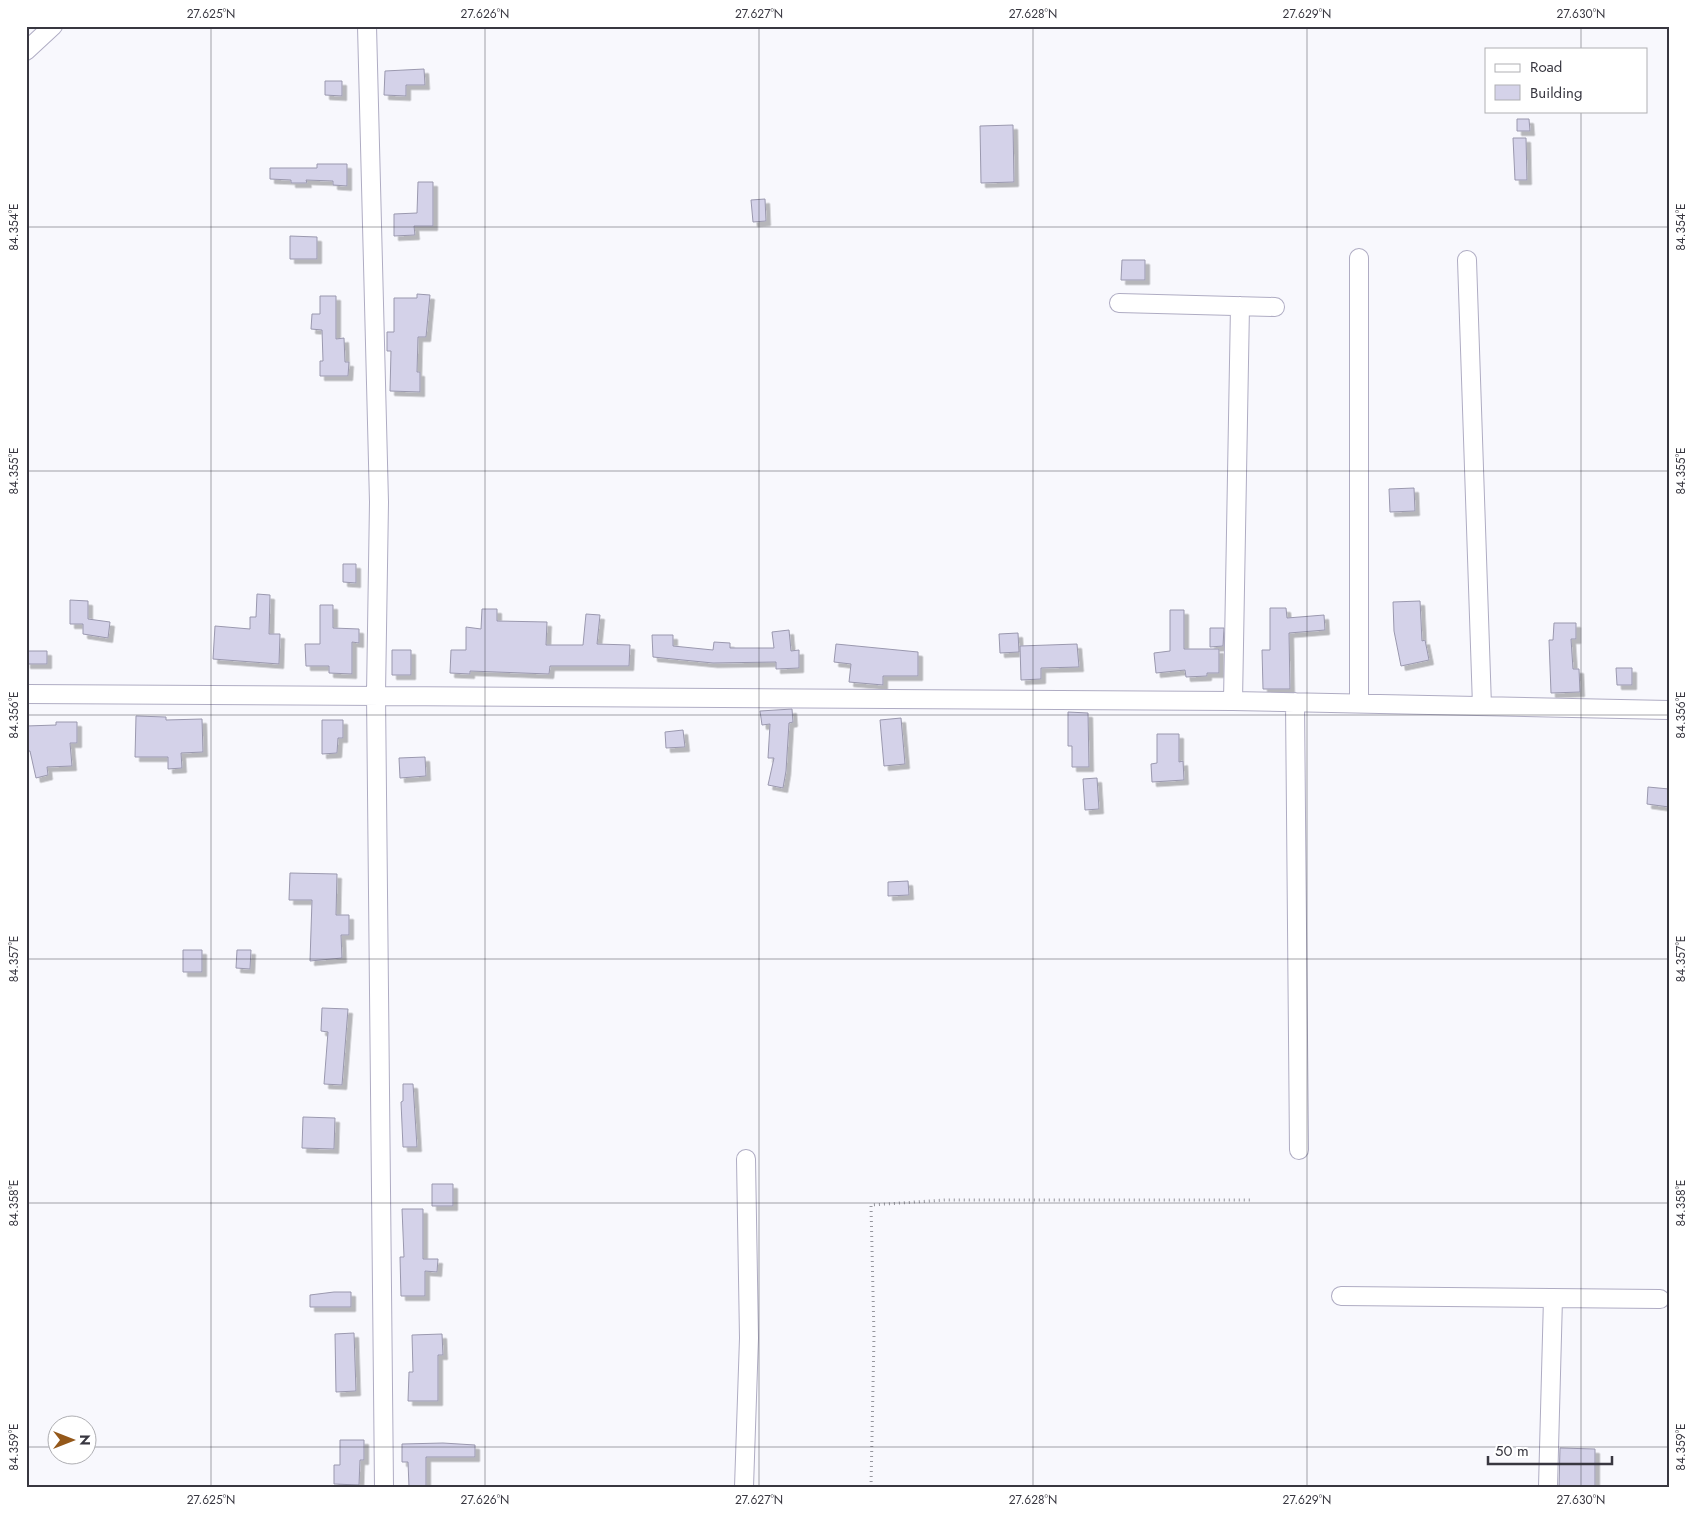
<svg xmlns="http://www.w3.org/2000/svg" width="1695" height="1513" font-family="Jost,sans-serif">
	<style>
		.building { fill: #d4d2e9; stroke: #9a98ae; filter: url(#shadow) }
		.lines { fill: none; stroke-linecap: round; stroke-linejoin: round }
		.minor-casing { stroke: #afacc3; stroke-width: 20 }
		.path { stroke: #97979e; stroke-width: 3; stroke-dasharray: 1 4; stroke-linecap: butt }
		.minor { stroke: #fff; stroke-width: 18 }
		.ticks { fill: none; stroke: #383740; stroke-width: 1; stroke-opacity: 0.45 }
		.neatline { fill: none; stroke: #383740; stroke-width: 2 }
		.ticks-label { font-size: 12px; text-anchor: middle; fill: #383740 }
	</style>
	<defs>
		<filter id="shadow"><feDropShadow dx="4.5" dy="4.5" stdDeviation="0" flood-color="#0004"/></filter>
	</defs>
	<rect width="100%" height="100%" fill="#f8f8fd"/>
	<path class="building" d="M 424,69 L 425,85 L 406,85 L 406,96 L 384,95 L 385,71 Z
		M 325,81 L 342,81 L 342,96 L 325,95 Z
		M 1517,119 L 1529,119 L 1530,131 L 1517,131 Z
		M 1013,125 L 1014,182 L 981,183 L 980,126 Z
		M 1513,138 L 1526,138 L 1527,180 L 1515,180 Z
		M 317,164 L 347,164 L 347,186 L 333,185 L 333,181 L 306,180 L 307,183 L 291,183 L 291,180 L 270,179 L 270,168 L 317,168 Z
		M 418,182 L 433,182 L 433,226 L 414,226 L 415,235 L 394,236 L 394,214 L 417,213 Z
		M 765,199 L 766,221 L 753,222 L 751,200 Z
		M 290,236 L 317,237 L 317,259 L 290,259 Z
		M 1122,260 L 1145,260 L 1145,280 L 1121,280 Z
		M 417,294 L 430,295 L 426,337 L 418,337 L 417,372 L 420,372 L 420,392 L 390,391 L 391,351 L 387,351 L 387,332 L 394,332 L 394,298 L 417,298 Z
		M 320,296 L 336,296 L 336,339 L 344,338 L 345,362 L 349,362 L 348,376 L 320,376 L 320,361 L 323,361 L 322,330 L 311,329 L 312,314 L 320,314 Z
		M 1414,488 L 1415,511 L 1390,512 L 1389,489 Z
		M 343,564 L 356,564 L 356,583 L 343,582 Z
		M 257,594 L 270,595 L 269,634 L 280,634 L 279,664 L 213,659 L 215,626 L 250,629 L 250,617 L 256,617 Z
		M 70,600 L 88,601 L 88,619 L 110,622 L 108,638 L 83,634 L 83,624 L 70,624 Z
		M 1420,601 L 1422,641 L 1425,640 L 1429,660 L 1401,666 L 1394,631 L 1393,602 Z
		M 320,605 L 333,605 L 333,628 L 359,629 L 359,643 L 352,642 L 352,674 L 329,673 L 329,666 L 306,666 L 305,644 L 320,644 Z
		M 1270,608 L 1286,608 L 1287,618 L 1324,615 L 1325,630 L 1289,633 L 1290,689 L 1263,689 L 1262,650 L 1270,650 Z
		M 482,609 L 497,609 L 497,621 L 547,622 L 546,645 L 583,645 L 586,614 L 600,615 L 597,644 L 630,645 L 629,666 L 550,666 L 549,674 L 470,671 L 470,674 L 450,673 L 451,650 L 466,650 L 466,627 L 481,629 Z
		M 1170,610 L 1184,610 L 1184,649 L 1219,649 L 1219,673 L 1207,673 L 1207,676 L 1186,677 L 1185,670 L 1156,673 L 1154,653 L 1170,651 Z
		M 1554,623 L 1576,623 L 1576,639 L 1571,639 L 1573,669 L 1579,669 L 1580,692 L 1551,693 L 1549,640 L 1553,640 Z
		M 1210,628 L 1224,628 L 1223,646 L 1210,647 Z
		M 789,630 L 791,651 L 799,650 L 799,668 L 776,669 L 776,662 L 713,663 L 653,657 L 652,635 L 673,635 L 673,646 L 713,650 L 714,642 L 730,643 L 730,648 L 774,648 L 772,632 Z
		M 1018,633 L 1019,652 L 1000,653 L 999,634 Z
		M 836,644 L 918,652 L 918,676 L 883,676 L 883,685 L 849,682 L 851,664 L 834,662 Z
		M 1077,644 L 1079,667 L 1041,668 L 1041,679 L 1021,680 L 1020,646 Z
		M 392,650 L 411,650 L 411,675 L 392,675 Z
		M 26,651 L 47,651 L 47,664 L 26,664 Z
		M 1616,668 L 1632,668 L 1632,685 L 1617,685 Z
		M 792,709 L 793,722 L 789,723 L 786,771 L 783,788 L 768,785 L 774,758 L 768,758 L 770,724 L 762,725 L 760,711 Z
		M 1068,712 L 1088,713 L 1089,767 L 1072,767 L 1072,746 L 1068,746 Z
		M 136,716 L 166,717 L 166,720 L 202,719 L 203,752 L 181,753 L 182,768 L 168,769 L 168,757 L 135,757 Z
		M 901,718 L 905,764 L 884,766 L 880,720 Z
		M 322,720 L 343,720 L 343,738 L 338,738 L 337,753 L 322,754 Z
		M 56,722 L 77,722 L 77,743 L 70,743 L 72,766 L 47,767 L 48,775 L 36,778 L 30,751 L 27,751 L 26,726 L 56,725 Z
		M 683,730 L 685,747 L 666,748 L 665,732 Z
		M 1157,734 L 1179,734 L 1179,762 L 1183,761 L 1184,780 L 1152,782 L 1151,764 L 1157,763 Z
		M 425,757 L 426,776 L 400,778 L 399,758 Z
		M 1097,778 L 1099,809 L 1085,810 L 1083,779 Z
		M 1648,787 L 1669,789 L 1669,807 L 1647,804 Z
		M 290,873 L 337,874 L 336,915 L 349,915 L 349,935 L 341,935 L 342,958 L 310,961 L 312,900 L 289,900 Z
		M 908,881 L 909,895 L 888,896 L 888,882 Z
		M 183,950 L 202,950 L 202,972 L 183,972 Z
		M 237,950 L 251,950 L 250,969 L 236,968 Z
		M 322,1008 L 348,1009 L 342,1085 L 324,1084 L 328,1032 L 321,1031 Z
		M 403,1084 L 413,1084 L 417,1147 L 403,1147 L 401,1102 L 403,1101 Z
		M 303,1117 L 335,1118 L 334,1149 L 302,1148 Z
		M 432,1184 L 453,1184 L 453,1206 L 432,1206 Z
		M 402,1209 L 423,1209 L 423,1259 L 438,1259 L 437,1272 L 425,1271 L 425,1296 L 401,1296 L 400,1257 L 404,1257 Z
		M 334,1292 L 351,1292 L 351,1307 L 310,1307 L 310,1295 Z
		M 354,1333 L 356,1391 L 336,1392 L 335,1334 Z
		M 442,1334 L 443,1355 L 438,1355 L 438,1401 L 408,1401 L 409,1372 L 413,1372 L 412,1335 Z
		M 340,1440 L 364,1440 L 364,1460 L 360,1460 L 359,1485 L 334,1484 L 334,1465 L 340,1465 Z
		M 443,1443 L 475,1445 L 475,1457 L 426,1457 L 426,1487 L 409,1487 L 408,1462 L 402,1462 L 402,1444 Z
		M 1560,1448 L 1595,1449 L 1595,1487 L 1559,1487 Z"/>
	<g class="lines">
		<defs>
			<path id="minor" d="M 367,26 L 379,502 L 376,694 L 384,1487
				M 26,51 L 53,26
				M 1359,258 L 1359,703
				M 1467,260 L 1482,706
				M 1119,303 L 1275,307
				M 26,694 L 1233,701 L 1669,710
				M 1233,701 L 1240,306
				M 1295,702 L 1299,1150
				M 1341,1296 L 1660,1299
				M 744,1487 L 749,1338 L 746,1159
				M 1548,1487 L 1553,1298"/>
		</defs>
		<use href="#minor" class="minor-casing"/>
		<path class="path" d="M 871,1487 L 874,1336 L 871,1205 L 945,1200 L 1252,1200"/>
		<use href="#minor" class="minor"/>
	</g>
	<path class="ticks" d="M 211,26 L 211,1487M 485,26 L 485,1487M 759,26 L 759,1487M 1033,26 L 1033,1487M 1307,26 L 1307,1487M 1581,26 L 1581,49M 1581,111 L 1581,1487M 26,227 L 1669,227M 26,471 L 1669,471M 26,715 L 1669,715M 26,959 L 1669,959M 26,1203 L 1669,1203M 26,1447 L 58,1447M 88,1447 L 1669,1447"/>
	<rect width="1695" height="1513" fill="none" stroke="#ffffff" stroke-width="55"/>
	<rect x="1485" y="48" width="162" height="65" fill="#ffffff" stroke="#afafb3"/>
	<rect x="1495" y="64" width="25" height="8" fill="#ffffff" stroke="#afafb3"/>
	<text x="1530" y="72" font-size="15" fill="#383740">Road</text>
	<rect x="1495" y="85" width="25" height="15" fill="#d4d2e9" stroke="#afafb3"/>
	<text x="1530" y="98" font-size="15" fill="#383740">Building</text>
	<g transform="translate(72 1440) rotate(90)"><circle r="24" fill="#ffffff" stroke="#afafb3"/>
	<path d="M0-4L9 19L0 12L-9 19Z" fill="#94581a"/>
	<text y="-8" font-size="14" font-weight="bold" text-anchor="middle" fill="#383740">N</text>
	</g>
	<path d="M1488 1456v8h124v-8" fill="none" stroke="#383740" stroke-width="2.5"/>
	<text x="1495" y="1456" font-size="15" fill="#383740" stroke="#ffffff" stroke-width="4" paint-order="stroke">50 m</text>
	<rect x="28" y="28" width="1640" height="1458" class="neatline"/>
	<g class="ticks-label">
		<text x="211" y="18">27.625°N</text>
		<text x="485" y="18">27.626°N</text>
		<text x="759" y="18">27.627°N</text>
		<text x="1033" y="18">27.628°N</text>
		<text x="1307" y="18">27.629°N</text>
		<text x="1581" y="18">27.630°N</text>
		<text transform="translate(1681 227) rotate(-90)" y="4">84.354°E</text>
		<text transform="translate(14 227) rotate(-90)" y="4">84.354°E</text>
		<text transform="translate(1681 471) rotate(-90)" y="4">84.355°E</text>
		<text transform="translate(14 471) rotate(-90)" y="4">84.355°E</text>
		<text transform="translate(1681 715) rotate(-90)" y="4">84.356°E</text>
		<text transform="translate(14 715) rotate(-90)" y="4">84.356°E</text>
		<text transform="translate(14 959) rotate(-90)" y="4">84.357°E</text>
		<text transform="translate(1681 959) rotate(-90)" y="4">84.357°E</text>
		<text transform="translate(14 1203) rotate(-90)" y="4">84.358°E</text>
		<text transform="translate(1681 1203) rotate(-90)" y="4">84.358°E</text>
		<text transform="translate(1681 1447) rotate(-90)" y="4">84.359°E</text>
		<text transform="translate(14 1447) rotate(-90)" y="4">84.359°E</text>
		<text x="211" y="1504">27.625°N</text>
		<text x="485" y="1504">27.626°N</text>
		<text x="759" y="1504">27.627°N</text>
		<text x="1033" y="1504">27.628°N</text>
		<text x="1307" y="1504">27.629°N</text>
		<text x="1581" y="1504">27.630°N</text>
	</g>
</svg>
